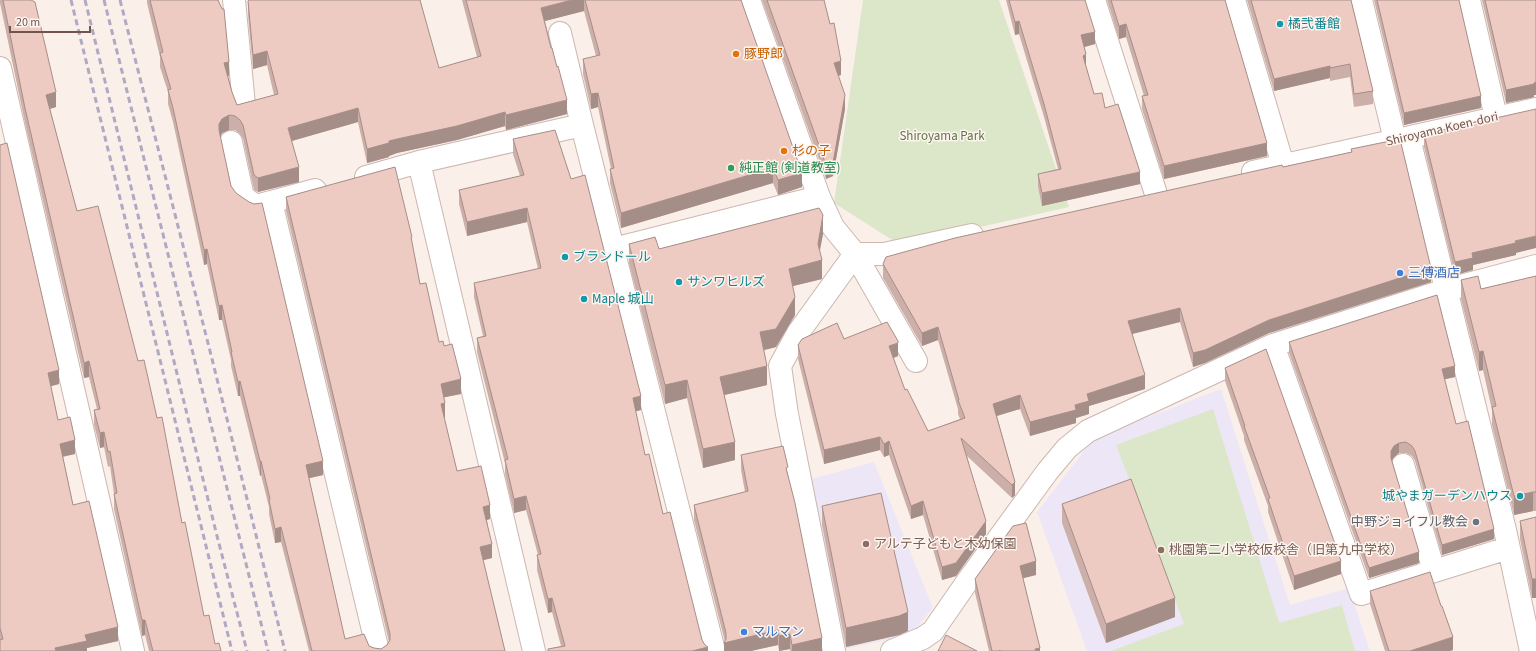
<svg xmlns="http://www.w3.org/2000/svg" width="1536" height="651" font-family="'Source Sans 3','Noto Sans JP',sans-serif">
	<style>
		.education { fill: #ede6f7 }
		.green { fill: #dce7c9 }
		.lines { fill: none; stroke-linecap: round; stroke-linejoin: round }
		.minor-casing { stroke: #ccb6b0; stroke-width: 24 }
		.minor { stroke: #fff; stroke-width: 22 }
		.rail { stroke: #b1a8c4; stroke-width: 3; stroke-dasharray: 6 4; stroke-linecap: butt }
		.wall { fill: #ccafa8 }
		.shaded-wall { fill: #a68e88 }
		.building { fill: #edcbc3; stroke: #a68e88 }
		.culture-dot { fill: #0f9aa8; stroke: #fdf5ef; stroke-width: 1.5 }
		.food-dot { fill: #e8710a; stroke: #fdf5ef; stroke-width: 1.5 }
		.leisure-dot { fill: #2e9e5b; stroke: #fdf5ef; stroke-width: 1.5 }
		.shop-dot { fill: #3f7fe0; stroke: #fdf5ef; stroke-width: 1.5 }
		.worship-dot { fill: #6b7280; stroke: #fdf5ef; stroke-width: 1.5 }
		.education-dot { fill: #8d6e63; stroke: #fdf5ef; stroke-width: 1.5 }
		.labels { text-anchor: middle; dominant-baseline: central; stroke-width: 3; stroke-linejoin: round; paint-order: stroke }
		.culture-label { font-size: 13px; fill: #0d838f; stroke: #fdf5ef; text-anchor: start }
		.food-label { font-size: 13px; fill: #c56008; stroke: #fdf5ef; text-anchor: start }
		.street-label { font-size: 13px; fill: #72544f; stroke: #fdf5ef }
		.park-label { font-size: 13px; fill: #607748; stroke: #fdf5ef }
		.leisure-label { font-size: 13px; fill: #27864d; stroke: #fdf5ef; text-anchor: start }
		.shop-label { font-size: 13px; fill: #366cbe; stroke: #fdf5ef; text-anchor: start }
		.worship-label { font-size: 13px; fill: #5b616d; stroke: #fdf5ef; text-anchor: end }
		.education-label { font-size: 13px; fill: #785e54; stroke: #fdf5ef; text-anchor: start }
	</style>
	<rect width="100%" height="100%" fill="#faf0e9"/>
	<path class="education" d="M 1221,389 L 1290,605 L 1349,588 L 1370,651 L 1087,651 L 1037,512 L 1094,438 Z
		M 874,462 L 933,608 L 910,635 L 845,649 L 811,479 Z"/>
	<path class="green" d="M 863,0 L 999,0 L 1069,207 L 900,245 L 834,203 Z
		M 1213,409 L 1279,623 L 1342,605 L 1355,651 L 1111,651 L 1184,624 L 1116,445 Z"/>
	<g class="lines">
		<defs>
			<path id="minor" d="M 234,0 L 244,105
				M 749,0 L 819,197 L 833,227 L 855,254 L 916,361
				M 1094,0 L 1156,194
				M 1234,0 L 1283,165
				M 1361,0 L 1395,140
				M 1469,0 L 1496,117
				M 560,33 L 582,125
				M 0,68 L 133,651
				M 1409,138 L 1505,530 L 1531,651
				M 231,142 L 243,197 L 256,206 L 271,202
				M 419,162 L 534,651
				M 1253,172 L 1536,109
				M 366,177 L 419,162 L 582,125 L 714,651
				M 315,190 L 271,202 L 378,651
				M 614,249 L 819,197
				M 855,254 L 884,254 L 972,235
				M 1273,345 L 1361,594 L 1508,548
				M 1403,465 L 1434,571
				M 834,651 L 787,414 L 780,366 L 798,333 L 855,254
				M 892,651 L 923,638 L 933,631 L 967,582 L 1047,472 L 1067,448 L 1088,431 L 1273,345 L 1446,290 L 1536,266"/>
		</defs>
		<use href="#minor" class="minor-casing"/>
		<use href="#minor" class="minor"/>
		<path class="rail" d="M 71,0 L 232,651
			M 85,0 L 217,536 L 247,651
			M 104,0 L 268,651
			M 120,0 L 209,347 L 285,651"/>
	</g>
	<path class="wall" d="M 0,0 L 31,0 L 56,107 L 50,109 L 77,211 L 138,361 L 182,523 L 204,616 L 215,644 L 221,651 L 149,651 L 145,635 L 142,636 L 114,509 L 114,494 L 110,466 L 108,467 L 104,447 L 100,448 L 94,425 L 94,410 L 97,409 L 89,377 L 84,378 L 25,123 L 0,3 Z
		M 147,0 L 218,0 L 229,76 L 228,76 L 232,92 L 237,105 L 274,95 L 267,65 L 253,69 L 248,15 L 248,1 L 439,68 L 477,57 L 462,0 L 741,0 L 802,187 L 778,195 L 773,183 L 621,228 L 610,183 L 610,169 L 611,169 L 598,107 L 591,109 L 583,74 L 583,59 L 596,56 L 584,11 L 545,21 L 567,114 L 506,130 L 505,126 L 457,140 L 397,153 L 389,156 L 389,157 L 367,163 L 358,122 L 292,141 L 299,182 L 258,192 L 254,190 L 243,139 L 240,134 L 235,130 L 229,130 L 222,133 L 220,137 L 231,186 L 323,475 L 309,478 L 345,639 L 369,646 L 374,648 L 381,649 L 387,645 L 389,642 L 286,211 L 286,197 L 412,244 L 420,284 L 439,342 L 444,346 L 461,394 L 444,397 L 445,418 L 444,418 L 457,471 L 490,519 L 487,520 L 492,558 L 483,560 L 505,651 L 309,651 L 281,542 L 275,543 L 269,514 L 269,507 L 261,475 L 260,476 L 240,396 L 238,396 L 231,366 L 231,360 L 222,320 L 219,320 L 207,264 L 204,265 L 173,122 L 168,104 L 168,92 L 160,67 L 160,57 L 147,3 Z
		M 762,0 L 824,0 L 841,75 L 838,76 L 845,109 L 833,176 L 826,179 Z
		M 1006,0 L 1085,0 L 1095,44 L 1084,47 L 1086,67 L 1094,94 L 1105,108 L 1140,184 L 1042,206 L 1038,187 L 1038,174 L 1058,169 L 1044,117 L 1019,34 L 1015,35 Z
		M 1107,0 L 1225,0 L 1267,156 L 1164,179 L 1142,109 L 1142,96 L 1144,96 L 1126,37 L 1119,39 Z
		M 1247,0 L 1351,0 L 1373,91 L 1373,104 L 1354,107 L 1350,77 L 1330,81 L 1330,78 L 1274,91 Z
		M 1374,0 L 1459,0 L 1481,108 L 1404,125 Z
		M 1482,0 L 1536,0 L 1536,95 L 1534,95 L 1534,97 L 1506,103 Z
		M 1424,134 L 1516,253 L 1516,255 L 1473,265 L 1473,270 L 1455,275 L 1424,147 Z
		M 513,139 L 641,410 L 635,411 L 645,455 L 702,640 L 708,651 L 548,651 L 548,649 L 561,646 L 552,612 L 548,613 L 537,570 L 537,555 L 538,555 L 526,510 L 514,513 L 505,474 L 505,463 L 477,352 L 477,338 L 483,336 L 474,297 L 474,283 L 538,269 L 527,222 L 467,236 L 459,204 L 459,190 L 520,176 L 513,154 Z
		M 0,145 L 59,384 L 51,386 L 58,420 L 75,454 L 63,457 L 73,505 L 118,641 L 87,648 L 87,651 L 0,651 Z
		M 1351,149 L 1431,282 L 1269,333 L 1205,363 L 1193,367 L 1180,322 L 1132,334 L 1145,389 L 1089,406 L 1089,414 L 1076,418 L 1076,423 L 1030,436 L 1020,409 L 997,416 L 1015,482 L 1015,495 L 1012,498 L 967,456 L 986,534 L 956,576 L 942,580 L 923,515 L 911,519 L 889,455 L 884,457 L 880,450 L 824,464 L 798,359 L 798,345 L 844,339 L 898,356 L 893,358 L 905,390 L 928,431 L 960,419 L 958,414 L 958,409 L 938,340 L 922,346 L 883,278 L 883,264 L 1283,167 L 1351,152 Z
		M 823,234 L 819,252 L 822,279 L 793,286 L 795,315 L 776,347 L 764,350 L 767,385 L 724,395 L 735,460 L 703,468 L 687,398 L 665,404 L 629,263 L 629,244 L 659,249 Z
		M 1536,276 L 1536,511 L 1533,511 L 1514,515 L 1492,425 L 1492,410 L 1483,370 L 1479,371 L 1461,299 L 1461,280 L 1481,289 Z
		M 1289,342 L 1455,377 L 1444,379 L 1456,424 L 1494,539 L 1442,555 L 1415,461 L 1412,456 L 1406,453 L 1399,453 L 1394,457 L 1392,460 L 1419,563 L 1369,578 L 1289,353 Z
		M 1225,368 L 1341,574 L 1294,590 L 1268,512 L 1268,506 L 1244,440 L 1244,436 L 1225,381 Z
		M 741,455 L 788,475 L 822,651 L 790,651 L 790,649 L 779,651 L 778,645 L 751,651 L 724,651 L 725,642 L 694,520 L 694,505 L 745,492 L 741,470 Z
		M 1062,504 L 1175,617 L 1106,643 L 1062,523 Z
		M 822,506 L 908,631 L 899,635 L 846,647 L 822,525 Z
		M 1536,517 L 1536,598 L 1532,598 L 1520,539 L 1520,521 Z
		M 1036,575 L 1023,578 L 1040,651 L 989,651 L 975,593 L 975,579 Z
		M 1370,591 L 1453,650 L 1450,651 L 1385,651 L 1370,604 Z"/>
	<path class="shaded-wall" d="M 572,0 L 584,0 L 584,11 L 541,22 L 541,8 Z
		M 1019,21 L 1019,34 L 1015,35 L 1015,22 Z
		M 1126,24 L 1126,37 L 1119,39 L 1119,26 Z
		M 1095,32 L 1095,44 L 1081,48 L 1081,35 Z
		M 267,51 L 267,65 L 253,69 L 253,55 Z
		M 1086,54 L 1086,67 L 1083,56 Z
		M 841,61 L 841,75 L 834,77 L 834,63 Z
		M 229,62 L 229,76 L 224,77 L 224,63 Z
		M 1330,66 L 1330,78 L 1274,91 L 1274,79 Z
		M 1536,82 L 1536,95 L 1534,95 L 1534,97 L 1506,103 L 1506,90 Z
		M 56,92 L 56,107 L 46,110 L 46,95 Z
		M 598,93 L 598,107 L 591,109 L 591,94 Z
		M 845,95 L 845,109 L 833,176 L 826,179 L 826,165 Z
		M 1481,96 L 1481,108 L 1404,125 L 1404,113 Z
		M 567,100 L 567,114 L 506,130 L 506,115 Z
		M 358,108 L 358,122 L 288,142 L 288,128 Z
		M 505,112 L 505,126 L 457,140 L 397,153 L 389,156 L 389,157 L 367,163 L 367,149 L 389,141 Z
		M 229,115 L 229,130 L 222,133 L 219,139 L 219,124 L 222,119 Z
		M 1267,143 L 1267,156 L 1164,179 L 1164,166 Z
		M 299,167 L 299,182 L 258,192 L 258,178 Z
		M 773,168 L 773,183 L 621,228 L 621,213 Z
		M 1140,172 L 1140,184 L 1042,206 L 1042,193 Z
		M 802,173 L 802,187 L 778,195 L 778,180 Z
		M 527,208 L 527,222 L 467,236 L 467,222 Z
		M 823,215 L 823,234 L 818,261 L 822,260 L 822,279 L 789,287 L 789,269 L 818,244 Z
		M 1536,236 L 1536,248 L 1516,253 L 1516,255 L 1473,265 L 1473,270 L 1455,275 L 1455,262 L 1472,253 L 1515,241 Z
		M 207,249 L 207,264 L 204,265 L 204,250 Z
		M 1431,268 L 1431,282 L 1269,333 L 1205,363 L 1193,367 L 1193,353 L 1269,320 Z
		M 795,297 L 795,315 L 776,347 L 760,351 L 760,332 Z
		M 222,305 L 222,320 L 219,320 L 219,306 Z
		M 1180,308 L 1180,322 L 1128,335 L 1128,321 Z
		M 938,327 L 938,340 L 922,346 L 922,333 Z
		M 898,343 L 898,356 L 889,360 L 889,346 Z
		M 1483,351 L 1483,370 L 1479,371 L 1479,352 Z
		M 89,361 L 89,377 L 84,378 L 84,363 Z
		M 767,366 L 767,385 L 720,396 L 720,377 Z
		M 1455,366 L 1455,377 L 1442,380 L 1442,369 Z
		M 59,370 L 59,384 L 48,387 L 48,373 Z
		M 1145,375 L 1145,389 L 1089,406 L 1089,414 L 1076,418 L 1076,423 L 1030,436 L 1030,422 L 1075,405 L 1087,394 Z
		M 461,379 L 461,394 L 441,398 L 441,384 Z
		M 687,380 L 687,398 L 665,404 L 665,385 Z
		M 240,381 L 240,396 L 238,396 L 238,382 Z
		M 1020,395 L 1020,409 L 993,417 L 993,404 Z
		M 641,396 L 641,410 L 633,412 L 633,398 Z
		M 445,403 L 445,418 L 441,419 L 441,404 Z
		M 104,432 L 104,447 L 100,448 L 100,433 Z
		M 880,437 L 880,450 L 824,464 L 824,450 Z
		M 75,440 L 75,454 L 60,457 L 60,444 Z
		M 889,441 L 889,455 L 884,457 L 884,444 Z
		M 735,442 L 735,460 L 703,468 L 703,449 Z
		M 1399,443 L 1399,453 L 1394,457 L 1391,462 L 1391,451 L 1394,446 Z
		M 260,461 L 261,461 L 261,475 L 260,476 Z
		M 323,461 L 323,475 L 306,479 L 306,465 Z
		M 1015,482 L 1015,495 L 1012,498 L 1012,485 Z
		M 1533,492 L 1533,511 L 1514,515 L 1514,496 Z
		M 526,496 L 526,510 L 514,513 L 514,499 Z
		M 923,501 L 923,515 L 911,519 L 911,506 Z
		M 490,505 L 490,519 L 483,521 L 483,507 Z
		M 986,521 L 986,534 L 956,576 L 942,580 L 942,567 Z
		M 281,527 L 281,542 L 275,543 L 275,529 Z
		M 1494,529 L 1494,539 L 1442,555 L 1442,545 Z
		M 492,544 L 492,558 L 480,561 L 480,547 Z
		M 1419,552 L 1419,563 L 1369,578 L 1369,568 Z
		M 1036,561 L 1036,575 L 1020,579 L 1020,566 Z
		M 1341,561 L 1341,574 L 1294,590 L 1294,576 Z
		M 1532,579 L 1536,579 L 1536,598 L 1532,598 Z
		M 552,598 L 552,612 L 548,613 L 548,599 Z
		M 1175,598 L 1175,617 L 1106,643 L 1106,624 Z
		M 908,612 L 908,631 L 899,635 L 846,647 L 846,628 Z
		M 142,620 L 145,620 L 145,635 L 142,636 Z
		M 118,627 L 118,641 L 87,648 L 87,651 L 55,651 L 55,648 L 85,635 Z
		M 778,630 L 778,645 L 751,651 L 724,651 L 724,643 Z
		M 790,634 L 790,649 L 779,651 L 779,636 Z
		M 1453,637 L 1453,650 L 1450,651 L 1410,651 Z
		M 822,638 L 822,651 L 792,651 L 792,645 Z
		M 708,647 L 708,651 L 692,651 Z
		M 1040,648 L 1040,651 L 1035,651 L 1035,649 Z"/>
	<path class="building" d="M 3,0 L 31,0 L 35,2 L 56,92 L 46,95 L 77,211 L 98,206 L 138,361 L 144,360 L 157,418 L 162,417 L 182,523 L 185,522 L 204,616 L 209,615 L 215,644 L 219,643 L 221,651 L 153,651 L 145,620 L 142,620 L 114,494 L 117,493 L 110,451 L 108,452 L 104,432 L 100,433 L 94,410 L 100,409 L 89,361 L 84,363 L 25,108 Z
		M 150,0 L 218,0 L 222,9 L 224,9 L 229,62 L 224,63 L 232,92 L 237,105 L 278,94 L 267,51 L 253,55 L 248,1 L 250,0 L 420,0 L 439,68 L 481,56 L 466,0 L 572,0 L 541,8 L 551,48 L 552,48 L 557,67 L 558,66 L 567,100 L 506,115 L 505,112 L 457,126 L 397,139 L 389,141 L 389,143 L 367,149 L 358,108 L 288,128 L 299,167 L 258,178 L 254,175 L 243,125 L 240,120 L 235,116 L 229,115 L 222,119 L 219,124 L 219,130 L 231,186 L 236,193 L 249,202 L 254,204 L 262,203 L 323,461 L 306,465 L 345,639 L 364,634 L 369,646 L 374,648 L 381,649 L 387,645 L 390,640 L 390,634 L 286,197 L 395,167 L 412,237 L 411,237 L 420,284 L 426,283 L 439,342 L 443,341 L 444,346 L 452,344 L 461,379 L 441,384 L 445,403 L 441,404 L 457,471 L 481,466 L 490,505 L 483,507 L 492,544 L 480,547 L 505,651 L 312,651 L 281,527 L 275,529 L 269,500 L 270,499 L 261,461 L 260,461 L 240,381 L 238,382 L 231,352 L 232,352 L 222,305 L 219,306 L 207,249 L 204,250 L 173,108 L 168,90 L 171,89 L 160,53 L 163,52 Z
		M 585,0 L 741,0 L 802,173 L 778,180 L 773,168 L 621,213 L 610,169 L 614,168 L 598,93 L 591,94 L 583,59 L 600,55 Z
		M 767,0 L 824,0 L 830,24 L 834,23 L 841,61 L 834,63 L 845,95 L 833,163 L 826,165 Z
		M 1009,0 L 1085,0 L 1095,32 L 1081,35 L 1086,54 L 1083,56 L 1094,94 L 1102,93 L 1105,108 L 1118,104 L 1140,172 L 1042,193 L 1038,174 L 1061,169 L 1044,104 L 1019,21 L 1015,22 Z
		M 1111,0 L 1225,0 L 1267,143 L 1164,166 L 1142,96 L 1148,95 L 1126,24 L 1119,26 Z
		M 1251,0 L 1351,0 L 1373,91 L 1354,94 L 1350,64 L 1330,68 L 1330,66 L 1274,79 Z
		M 1377,0 L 1459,0 L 1481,96 L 1404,113 Z
		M 1485,0 L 1536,0 L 1536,82 L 1534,83 L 1534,84 L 1506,90 Z
		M 1536,109 L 1536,236 L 1515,241 L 1516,243 L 1472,253 L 1473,258 L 1455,262 L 1424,134 Z
		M 555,130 L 571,179 L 585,175 L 641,396 L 633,398 L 645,455 L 649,454 L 663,514 L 670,512 L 702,640 L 705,645 L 708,647 L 692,651 L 548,651 L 548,649 L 565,646 L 552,598 L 548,599 L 537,555 L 541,554 L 526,496 L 514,499 L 505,460 L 508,459 L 477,338 L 486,336 L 474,283 L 541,268 L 527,208 L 467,222 L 459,190 L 524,175 L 513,139 Z
		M 1400,139 L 1431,268 L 1269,320 L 1205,350 L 1193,353 L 1180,308 L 1128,321 L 1145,375 L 1087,394 L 1089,401 L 1075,405 L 1076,410 L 1030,422 L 1020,395 L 993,404 L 1015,482 L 1012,485 L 961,438 L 986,521 L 956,563 L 942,567 L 923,501 L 911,506 L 889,441 L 884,444 L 880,437 L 824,450 L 798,345 L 802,339 L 837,323 L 844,339 L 887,322 L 898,341 L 898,343 L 889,346 L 905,390 L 907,389 L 928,431 L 965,418 L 958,400 L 959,400 L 938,327 L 922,333 L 883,264 L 886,257 L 955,238 L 1282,165 L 1283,167 L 1352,152 L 1351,149 Z
		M 7,143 L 59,370 L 48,373 L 58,420 L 70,417 L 75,440 L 60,444 L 73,505 L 89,501 L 118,627 L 85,635 L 87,641 L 55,648 L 56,651 L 0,651 L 0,640 L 3,639 L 0,628 L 0,145 Z
		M 819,208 L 823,215 L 818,244 L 822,260 L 789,269 L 795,297 L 776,329 L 760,332 L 767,366 L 720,377 L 735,442 L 703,449 L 687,380 L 665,385 L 629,244 L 655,237 L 659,249 Z
		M 1478,276 L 1481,289 L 1536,276 L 1536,492 L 1533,492 L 1514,496 L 1492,407 L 1496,406 L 1483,351 L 1479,352 L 1461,280 Z
		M 1437,295 L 1455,366 L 1442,369 L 1456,424 L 1468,421 L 1494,529 L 1442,545 L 1415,451 L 1412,446 L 1406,442 L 1399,443 L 1394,446 L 1391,451 L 1391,458 L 1419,552 L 1369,568 L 1289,342 Z
		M 1266,349 L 1341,561 L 1294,576 L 1268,499 L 1270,498 L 1244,426 L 1245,426 L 1225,368 Z
		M 783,446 L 788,467 L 786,468 L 795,503 L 822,638 L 792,645 L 790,634 L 779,636 L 778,630 L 724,643 L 726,639 L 726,633 L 694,505 L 748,491 L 741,455 Z
		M 1131,479 L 1175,598 L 1106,624 L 1062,504 Z
		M 881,493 L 908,612 L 899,616 L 846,628 L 822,506 Z
		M 1536,517 L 1536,579 L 1532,579 L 1520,521 Z
		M 1026,523 L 1036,561 L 1020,566 L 1040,648 L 1035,649 L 1036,651 L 1000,651 L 1000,650 L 999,651 L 992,651 L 975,579 L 1013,526 Z
		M 1430,572 L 1441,606 L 1442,606 L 1453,637 L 1410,651 L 1389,651 L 1370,591 Z
		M 946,635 L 977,651 L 938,651 Z"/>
	<g class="culture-dot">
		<circle cx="1280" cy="24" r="4"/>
		<circle cx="565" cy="257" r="4"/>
		<circle cx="679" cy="282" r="4"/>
		<circle cx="584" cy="299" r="4"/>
		<circle cx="1520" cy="496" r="4"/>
	</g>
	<g class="food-dot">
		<circle cx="736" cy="54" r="4"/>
		<circle cx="784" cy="151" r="4"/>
	</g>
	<circle class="leisure-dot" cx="731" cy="168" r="4"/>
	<g class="shop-dot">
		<circle cx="1400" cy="273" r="4"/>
		<circle cx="744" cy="632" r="4"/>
	</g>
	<circle class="worship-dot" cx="1476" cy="522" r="4"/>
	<g class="education-dot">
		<circle cx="866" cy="544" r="4"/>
		<circle cx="1161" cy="550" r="4"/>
	</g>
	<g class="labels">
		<g class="culture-label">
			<text x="1288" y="24">橘弐番館</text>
			<text x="573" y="257">ブランドール</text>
			<text x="687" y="282">サンワヒルズ</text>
			<text x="592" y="299">Maple 城山</text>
			<text x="1512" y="496" text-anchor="end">城やまガーデンハウス</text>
		</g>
		<g class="food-label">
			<text x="744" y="54">豚野郎</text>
			<text x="792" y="151">杉の子</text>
		</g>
		<g class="street-label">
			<text transform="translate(1442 129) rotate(-13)">Shiroyama Koen-dori</text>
		</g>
		<g class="park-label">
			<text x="942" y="136">Shiroyama Park</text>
		</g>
		<g class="leisure-label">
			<text x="739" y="168">純正館 (剣道教室)</text>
		</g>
		<g class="shop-label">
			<text x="1408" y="273">三傅酒店</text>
			<text x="752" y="632">マルマン</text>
		</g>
		<g class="worship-label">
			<text x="1468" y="522">中野ジョイフル教会</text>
		</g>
		<g class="education-label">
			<text x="874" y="544">アルテ子どもと木幼保園</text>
			<text x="1169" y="550">桃園第二小学校仮校舎（旧第九中学校）</text>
		</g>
	</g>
	<path d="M10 26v6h80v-6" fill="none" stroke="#72544f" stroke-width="2"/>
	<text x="16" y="26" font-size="12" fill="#72544f" stroke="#fdf5ef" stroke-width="3" paint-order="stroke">20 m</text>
</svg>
